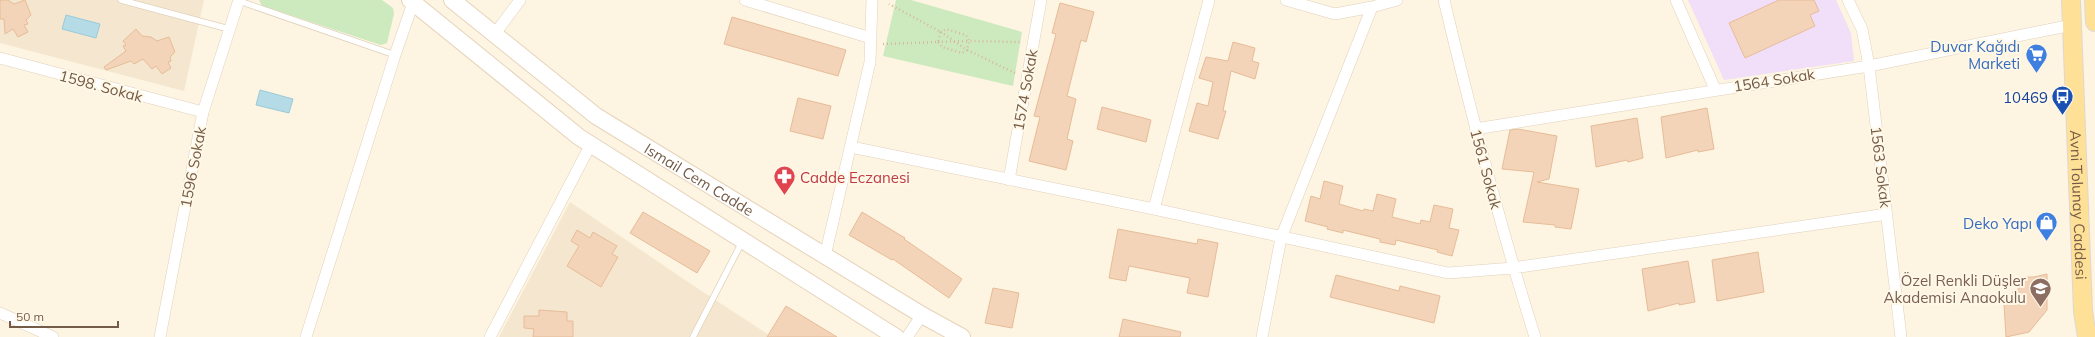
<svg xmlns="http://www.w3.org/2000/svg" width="2095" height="337" font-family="Mulish,sans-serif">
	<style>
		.residential { fill: #f5e7cf }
		.education { fill: #f1def9 }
		.green { fill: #cdeabf }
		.water { fill: #b5dbe6; stroke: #9bcad9 }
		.building { fill: #f3d4b8; stroke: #e6bc98 }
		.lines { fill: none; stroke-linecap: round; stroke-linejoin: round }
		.service-casing { stroke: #e1d1bc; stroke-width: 7 }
		.minor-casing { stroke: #e1d1bc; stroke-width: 12 }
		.secondary-casing { stroke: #e6d3ba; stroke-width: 18 }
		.primary-casing { stroke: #ded8d3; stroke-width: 20 }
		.path { stroke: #d7b89b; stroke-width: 2.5; stroke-dasharray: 1 3; stroke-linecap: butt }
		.service { stroke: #fff; stroke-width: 5.5 }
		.minor { stroke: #fff; stroke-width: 11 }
		.secondary { stroke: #fff; stroke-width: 16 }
		.primary { stroke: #fee097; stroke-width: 18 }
		.labels { text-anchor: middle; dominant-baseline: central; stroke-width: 4; stroke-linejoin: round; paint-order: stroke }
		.shop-label { font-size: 15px; fill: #366cbe; stroke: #fff8e7; text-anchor: end }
		.street-label { font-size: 15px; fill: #745b47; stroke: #fff8e7 }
		.transit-label { font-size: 15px; fill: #164399; stroke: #fff8e7; text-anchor: end }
		.health-label { font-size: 15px; fill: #be3a42; stroke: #fff8e7; text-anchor: start }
		.education-label { font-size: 15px; fill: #785e54; stroke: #fff8e7; text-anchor: end }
	</style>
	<rect width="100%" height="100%" fill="#fdf4e1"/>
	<path class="residential" d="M 0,0 L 204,0 L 184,91 L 0,43 Z
		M 570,202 L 694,286 L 772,337 L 499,337 Z"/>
	<path class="education" d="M 1688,0 L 1836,0 L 1851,33 L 1854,61 L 1724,80 Z"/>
	<path class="green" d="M 259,0 L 382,0 L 393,8 L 394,14 L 387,43 L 381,45 L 262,6 Z
		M 896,0 L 911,0 L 1022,32 L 1013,86 L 883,56 Z"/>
	<path class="water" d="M 66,15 L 100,24 L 96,38 L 62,29 Z
		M 260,90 L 293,99 L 289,113 L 256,105 Z"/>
	<path class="building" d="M 0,0 L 8,0 L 14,4 L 25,0 L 31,15 L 26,20 L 28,24 L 24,25 L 28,32 L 18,37 L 13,29 L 5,34 L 4,19 L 0,19 Z
		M 1779,0 L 1814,0 L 1819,11 L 1810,15 L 1815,26 L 1745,58 L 1729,23 Z
		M 1060,3 L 1094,12 L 1086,42 L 1081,40 L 1067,96 L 1076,99 L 1067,139 L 1073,141 L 1066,170 L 1029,161 L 1040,117 L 1034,116 L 1056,34 L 1052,33 Z
		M 732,17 L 846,50 L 838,76 L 724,44 Z
		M 136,29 L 142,36 L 151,37 L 157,41 L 169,37 L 175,52 L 170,57 L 171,61 L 168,62 L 171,68 L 162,74 L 156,66 L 152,69 L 143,59 L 134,64 L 131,61 L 106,70 L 104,67 L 126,51 L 123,46 L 126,45 L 123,41 Z
		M 1233,42 L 1255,48 L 1252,61 L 1259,63 L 1255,79 L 1231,71 L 1223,111 L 1226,111 L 1218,139 L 1189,131 L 1197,103 L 1208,106 L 1213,82 L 1199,78 L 1206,57 L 1228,61 Z
		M 798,98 L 831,106 L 823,139 L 790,131 Z
		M 1102,107 L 1151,120 L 1146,142 L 1097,129 Z
		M 1707,108 L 1714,149 L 1698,152 L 1698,150 L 1666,158 L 1661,117 Z
		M 1637,118 L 1643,158 L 1628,162 L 1627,160 L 1596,167 L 1591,126 Z
		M 1518,129 L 1557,136 L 1549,179 L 1537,182 L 1579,189 L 1571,229 L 1555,227 L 1555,225 L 1523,222 L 1534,172 L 1502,169 L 1510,130 Z
		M 1324,181 L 1343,186 L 1339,204 L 1363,211 L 1364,209 L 1373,211 L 1377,194 L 1396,199 L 1392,217 L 1420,224 L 1421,220 L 1430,222 L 1434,205 L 1453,209 L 1449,228 L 1459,230 L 1452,256 L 1437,252 L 1438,250 L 1396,240 L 1395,245 L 1380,242 L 1380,239 L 1343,230 L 1343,233 L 1327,229 L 1328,227 L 1305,221 L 1311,196 L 1320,199 Z
		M 643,212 L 710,251 L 697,273 L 630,233 Z
		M 862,212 L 905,238 L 904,239 L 962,279 L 949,298 L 893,259 L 892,260 L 849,235 Z
		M 1118,229 L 1197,244 L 1198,239 L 1218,243 L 1208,297 L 1187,293 L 1190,278 L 1129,266 L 1126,281 L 1109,278 Z
		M 577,230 L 590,238 L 593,232 L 617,246 L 612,254 L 618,257 L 601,287 L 567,266 L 579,246 L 571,241 Z
		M 1758,252 L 1764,292 L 1717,301 L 1712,260 Z
		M 1688,261 L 1695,302 L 1679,305 L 1679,303 L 1648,311 L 1642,269 Z
		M 2047,274 L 2047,310 L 2029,332 L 2006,337 L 2004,304 L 2007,303 L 2014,290 L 2019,289 L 2020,277 L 2034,277 Z
		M 1336,275 L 1399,291 L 1400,286 L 1440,296 L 1434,323 L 1330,297 Z
		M 993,288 L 1019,293 L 1012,328 L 985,323 Z
		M 786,306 L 837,337 L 767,337 Z
		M 539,310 L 567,312 L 567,321 L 573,321 L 573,337 L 533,337 L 534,329 L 524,328 L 524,316 L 539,316 Z
		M 1123,319 L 1181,332 L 1180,337 L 1119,337 Z"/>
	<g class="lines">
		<defs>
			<path id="service" d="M 121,0 L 229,29
				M 239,1 L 395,55
				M 693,337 L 742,242"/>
			<path id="minor" d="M 745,0 L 871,38
				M 1286,0 L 1335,14 L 1372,7 L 1397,0
				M 1444,0 C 1471,113 1500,226 1535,337
				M 1676,0 L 1715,89
				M 1848,0 L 1862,29 L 1869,66 L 1901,337
				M 494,35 L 520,0
				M 0,58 L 203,112
				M 1475,129 L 1869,66 L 2072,25
				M 851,147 L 1154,209 L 1448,273 L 1513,268 L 1887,214
				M 1009,180 L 1041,0
				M 1154,209 L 1209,0
				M 825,256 L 870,62 L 872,0
				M 0,313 L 53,337
				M 160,337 L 203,112 L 239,0
				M 306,337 L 395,55 L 413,3
				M 490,337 L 591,144
				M 907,337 L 922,315
				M 1262,337 L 1281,238 L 1372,7"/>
			<g id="secondary">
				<path d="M 410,0 L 579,137 L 896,337"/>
				<path id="s1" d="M 452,0 L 596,116 L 922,315 L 962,337"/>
			</g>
			<g id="primary">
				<path id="s2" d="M 2071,0 L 2083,311 L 2087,337"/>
				<path d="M 2094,0 L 2095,22"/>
			</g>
		</defs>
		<use href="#service" class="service-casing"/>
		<use href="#minor" class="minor-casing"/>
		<use href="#secondary" class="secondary-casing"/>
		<use href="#primary" class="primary-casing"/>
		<path class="path" d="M 938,42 L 969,41 L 966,35 L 946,29 L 941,32 L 967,50 L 962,53 L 942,47 L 938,42
			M 883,44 L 938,42 L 941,32 L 889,4
			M 1015,73 L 967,50 L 969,41 L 1021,42"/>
		<use href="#service" class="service"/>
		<use href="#minor" class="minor"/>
		<use href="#secondary" class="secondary"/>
		<use href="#primary" class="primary"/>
	</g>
	<defs>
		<symbol id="supermarket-pin" viewBox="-11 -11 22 30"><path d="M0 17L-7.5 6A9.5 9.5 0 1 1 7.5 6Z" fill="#3f7fe0" stroke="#fff8e7"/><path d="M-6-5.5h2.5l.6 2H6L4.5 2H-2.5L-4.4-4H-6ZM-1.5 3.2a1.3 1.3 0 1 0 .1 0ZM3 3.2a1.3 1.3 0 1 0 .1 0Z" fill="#fff"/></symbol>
		<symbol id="bus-pin" viewBox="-11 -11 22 30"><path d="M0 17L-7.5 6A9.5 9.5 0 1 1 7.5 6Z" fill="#1a4fb4" stroke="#fff8e7"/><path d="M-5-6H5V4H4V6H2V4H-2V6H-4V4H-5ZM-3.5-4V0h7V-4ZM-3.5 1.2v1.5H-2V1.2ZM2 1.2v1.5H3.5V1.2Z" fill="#fff"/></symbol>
		<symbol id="pharmacy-pin" viewBox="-11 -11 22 30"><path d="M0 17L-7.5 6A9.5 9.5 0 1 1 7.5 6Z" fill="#e0444e" stroke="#fff8e7"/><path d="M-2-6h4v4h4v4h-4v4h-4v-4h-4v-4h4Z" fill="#fff"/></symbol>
		<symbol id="shop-pin" viewBox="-11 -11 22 30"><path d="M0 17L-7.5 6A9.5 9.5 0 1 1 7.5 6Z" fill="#3f7fe0" stroke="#fff8e7"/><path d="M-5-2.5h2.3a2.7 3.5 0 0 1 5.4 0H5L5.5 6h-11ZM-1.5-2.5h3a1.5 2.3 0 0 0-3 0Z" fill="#fff"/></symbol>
		<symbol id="school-pin" viewBox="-11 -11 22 30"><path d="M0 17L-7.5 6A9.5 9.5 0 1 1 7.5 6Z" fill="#8d6e63" stroke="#fff8e7"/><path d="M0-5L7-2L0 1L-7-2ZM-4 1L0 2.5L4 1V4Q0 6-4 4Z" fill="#fff"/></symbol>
	</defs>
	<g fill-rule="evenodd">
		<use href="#supermarket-pin" x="2024" y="42" width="25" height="34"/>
		<use href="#bus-pin" x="2050" y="84" width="25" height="34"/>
		<use href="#pharmacy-pin" x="772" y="164" width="25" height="34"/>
		<use href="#shop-pin" x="2034" y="210" width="25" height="34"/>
		<use href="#school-pin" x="2028" y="276" width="25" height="34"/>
	</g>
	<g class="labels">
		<g class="shop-label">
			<text x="2020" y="46">Duvar Kağıdı<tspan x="2020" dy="17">Marketi</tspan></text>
			<text x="2032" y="223">Deko Yapı</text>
		</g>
		<g class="street-label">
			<text transform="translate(1774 80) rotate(-9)">1564 Sokak</text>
			<text transform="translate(101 86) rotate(15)">1598. Sokak</text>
			<text transform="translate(1025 90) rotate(-80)">1574 Sokak</text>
			<text transform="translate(193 167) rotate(-79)">1596 Sokak</text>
			<text transform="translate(1881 167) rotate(83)">1563 Sokak</text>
			<text transform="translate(1486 169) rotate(75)">1561 Sokak</text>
			<text stroke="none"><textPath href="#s1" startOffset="306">Ismail Cem Cadde</textPath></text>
			<text stroke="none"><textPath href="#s2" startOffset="205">Avni Tolunay Caddesi</textPath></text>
		</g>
		<g class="transit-label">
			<text x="2048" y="97">10469</text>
		</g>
		<g class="health-label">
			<text x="800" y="177">Cadde Eczanesi</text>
		</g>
		<g class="education-label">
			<text x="2026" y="280">Özel Renkli Düşler<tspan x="2026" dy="17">Akademisi Anaokulu</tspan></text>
		</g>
	</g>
	<path d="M10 321v6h108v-6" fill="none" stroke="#745b47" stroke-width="2"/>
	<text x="16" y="321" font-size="12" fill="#745b47" stroke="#fff8e7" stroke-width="3" paint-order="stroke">50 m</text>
</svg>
